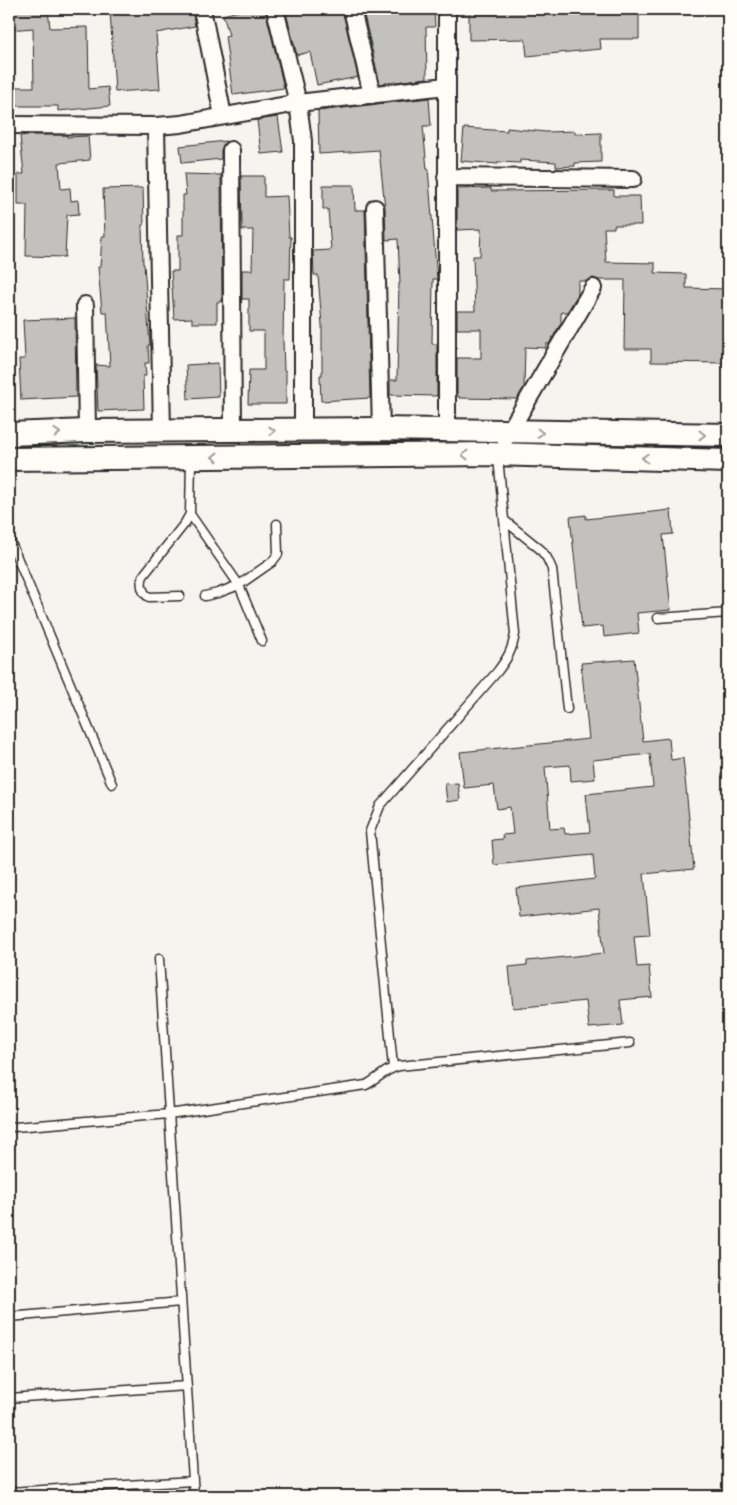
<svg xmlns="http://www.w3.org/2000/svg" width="737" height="1505" font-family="Delius,sans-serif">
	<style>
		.building { fill: #c2c1be; stroke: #2b2b2b; fill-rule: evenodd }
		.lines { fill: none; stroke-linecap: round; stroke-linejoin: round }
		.service-casing { stroke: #2b2b2b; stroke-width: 11 }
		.minor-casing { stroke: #2b2b2b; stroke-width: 20 }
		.secondary-casing { stroke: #2b2b2b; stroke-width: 26 }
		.service { stroke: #fdfcf7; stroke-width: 8 }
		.minor { stroke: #fdfcf7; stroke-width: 16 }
		.secondary { stroke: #fdfcf7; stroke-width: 22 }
		.oneway { stroke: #9e9e9b }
	</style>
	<rect width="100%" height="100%" fill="#f5f4ef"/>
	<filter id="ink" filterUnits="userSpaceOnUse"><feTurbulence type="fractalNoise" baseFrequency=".02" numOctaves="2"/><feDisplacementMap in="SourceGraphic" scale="10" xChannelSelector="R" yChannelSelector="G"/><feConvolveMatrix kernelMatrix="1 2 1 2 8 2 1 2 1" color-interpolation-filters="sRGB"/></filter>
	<g filter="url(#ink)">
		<path class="building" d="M 9,9 L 48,9 L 50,28 L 88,27 L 89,89 L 108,87 L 110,106 L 58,111 L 58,106 L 9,106 L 9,87 L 34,87 L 33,28 L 9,30 Z
			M 123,9 L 176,9 L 177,15 L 192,11 L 195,26 L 156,33 L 160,89 L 115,92 L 110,10 Z
			M 246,9 L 265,9 L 284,88 L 233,95 L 225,36 L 229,35 L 223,15 Z
			M 285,9 L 342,9 L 358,77 L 317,85 L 310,52 L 297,55 Z
			M 387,9 L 434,9 L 435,27 L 426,27 L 427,78 L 380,84 L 364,15 L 388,12 Z
			M 493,9 L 639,9 L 639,39 L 600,39 L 601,49 L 527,56 L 525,39 L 469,40 L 469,11 L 493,11 Z
			M 429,98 L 431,126 L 423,126 L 427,169 L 428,168 L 437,279 L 433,279 L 432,344 L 437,344 L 437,396 L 390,395 L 390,380 L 397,380 L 399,283 L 400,283 L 398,239 L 386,240 L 385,208 L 379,150 L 319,154 L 318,111 Z
			M 278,117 L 283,152 L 261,154 L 257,120 Z
			M 464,128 L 507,131 L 507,128 L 546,132 L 575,131 L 575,134 L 601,133 L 601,162 L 575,163 L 575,166 L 556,167 L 556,162 L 520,160 L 520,163 L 498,162 L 498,164 L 461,161 Z
			M 27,135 L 67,135 L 67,137 L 88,136 L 90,160 L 59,163 L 61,189 L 70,188 L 71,201 L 78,200 L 79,214 L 67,215 L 65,257 L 26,256 L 27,205 L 18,205 L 18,174 L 24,174 L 20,136 Z
			M 226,141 L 221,150 L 221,159 L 182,163 L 180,146 Z
			M 184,174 L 221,175 L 222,299 L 221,299 L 221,302 L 217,302 L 217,323 L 192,323 L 192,318 L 174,319 L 171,271 L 178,271 L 178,235 L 183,235 L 183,195 L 186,195 Z
			M 241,176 L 264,176 L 264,197 L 287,196 L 289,237 L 291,237 L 290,279 L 284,279 L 283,340 L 284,371 L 286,371 L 286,404 L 248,404 L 249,370 L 264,370 L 264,331 L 249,331 L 249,299 L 242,299 L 242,270 L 252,270 L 253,230 L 242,230 Z
			M 323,185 L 354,185 L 355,210 L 365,210 L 370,398 L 321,401 L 320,375 L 322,375 L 322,325 L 318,275 L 314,275 L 313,251 L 331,250 L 328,209 L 323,209 Z
			M 143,188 L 144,225 L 142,225 L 143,264 L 144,264 L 150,345 L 148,345 L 149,363 L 145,363 L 146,376 L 143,376 L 144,409 L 98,411 L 96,365 L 110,366 L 107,312 L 102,312 L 98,267 L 100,267 L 102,236 L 105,236 L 103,189 Z
			M 491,188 L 491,191 L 614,190 L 614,196 L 640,196 L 641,225 L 614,225 L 614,228 L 604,228 L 606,262 L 655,263 L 655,273 L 686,274 L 686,288 L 728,289 L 728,363 L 651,362 L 651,349 L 624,349 L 625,280 L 599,280 L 593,278 L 586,281 L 578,281 L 578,294 L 567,312 L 561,312 L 561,323 L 549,344 L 546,344 L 546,348 L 525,347 L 524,387 L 517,399 L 459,398 L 459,396 L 457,396 L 457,358 L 481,358 L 481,329 L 457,329 L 457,311 L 475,311 L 473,256 L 480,256 L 481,229 L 457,230 L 457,189 Z
			M 75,318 L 76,397 L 21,400 L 19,359 L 25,359 L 23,320 Z
			M 218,363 L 219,397 L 188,399 L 186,365 Z
			M 671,510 L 673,534 L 663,535 L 671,610 L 637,613 L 639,633 L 604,637 L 603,626 L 582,628 L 570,517 L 586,515 L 586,519 Z
			M 634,659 L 643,741 L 669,738 L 671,760 L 683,758 L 694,869 L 644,874 L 650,935 L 634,936 L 637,967 L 649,966 L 652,997 L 620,1000 L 623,1025 L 589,1028 L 586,1001 L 513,1008 L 509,967 L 527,965 L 527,961 L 604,953 L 599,908 L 519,917 L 516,888 L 595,879 L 593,855 L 494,865 L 492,840 L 503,839 L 502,835 L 513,834 L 510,807 L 497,809 L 494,785 L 464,788 L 460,752 L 589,739 L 581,663 ZM 650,754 L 653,787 L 586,794 L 590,832 L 565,834 L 564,828 L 550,829 L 545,767 L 570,765 L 571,781 L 595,779 L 593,760 Z
			M 458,783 L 460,800 L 447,802 L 445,784 Z"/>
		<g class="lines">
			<defs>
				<path id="service" d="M 190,514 L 239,585 L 262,641
					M 504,520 L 540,549 L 547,558 L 552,569 L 567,709
					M 9,538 L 112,784
					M 180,596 L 149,597 C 142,593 140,584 143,576 L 185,523 L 190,514 L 191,459
					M 205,596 L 218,593 L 239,585 L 272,562 L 278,554 L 277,524
					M 658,618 L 728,613
					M 159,959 L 194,1496
					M 393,1067 L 370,831 L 380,806 L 497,672 C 507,659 512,651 515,634 L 498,457
					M 15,1127 L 169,1114 L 366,1085 C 378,1079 385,1069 399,1066 L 630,1043
					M 9,1317 L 181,1302
					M 9,1398 L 187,1386
					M 9,1492 L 193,1481"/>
				<path id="minor" d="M 202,9 L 223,116
					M 275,9 L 298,103 L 303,141 L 303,430
					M 352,9 L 372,95
					M 447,9 L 447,431
					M 9,125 L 156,126 L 181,124 L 298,103 L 446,86
					M 156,126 L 162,431
					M 231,150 L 233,431
					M 446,177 L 633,179
					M 375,208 L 381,429
					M 85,305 L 87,431
					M 505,439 L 593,288"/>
				<path id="secondary" d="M 9,434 L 87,431 L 381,429 L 728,435
					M 9,459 L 491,454 L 728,461"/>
			</defs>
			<use href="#service" class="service-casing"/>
			<use href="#minor" class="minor-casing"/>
			<use href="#secondary" class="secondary-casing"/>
			<use href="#service" class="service"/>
			<use href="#minor" class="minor"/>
			<use href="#secondary" class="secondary"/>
		</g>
		<defs><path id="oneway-chevron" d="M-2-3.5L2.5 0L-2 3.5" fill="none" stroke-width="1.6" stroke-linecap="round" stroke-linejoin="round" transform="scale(1.25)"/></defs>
		<g class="oneway">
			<use href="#oneway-chevron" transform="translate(272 431) rotate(-1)"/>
			<use href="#oneway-chevron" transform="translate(57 433) rotate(-2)"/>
			<use href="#oneway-chevron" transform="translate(540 433) rotate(1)"/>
			<use href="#oneway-chevron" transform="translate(702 435) rotate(1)"/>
			<use href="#oneway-chevron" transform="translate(465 455) rotate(180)"/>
			<use href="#oneway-chevron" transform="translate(215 457) rotate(180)"/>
			<use href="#oneway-chevron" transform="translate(645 458) rotate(-178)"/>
		</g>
	</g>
	<rect width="737" height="1505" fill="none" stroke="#fdfcf7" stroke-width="30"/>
	<rect x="15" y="15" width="707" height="1475" fill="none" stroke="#2b2b2b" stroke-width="2" filter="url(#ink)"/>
</svg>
